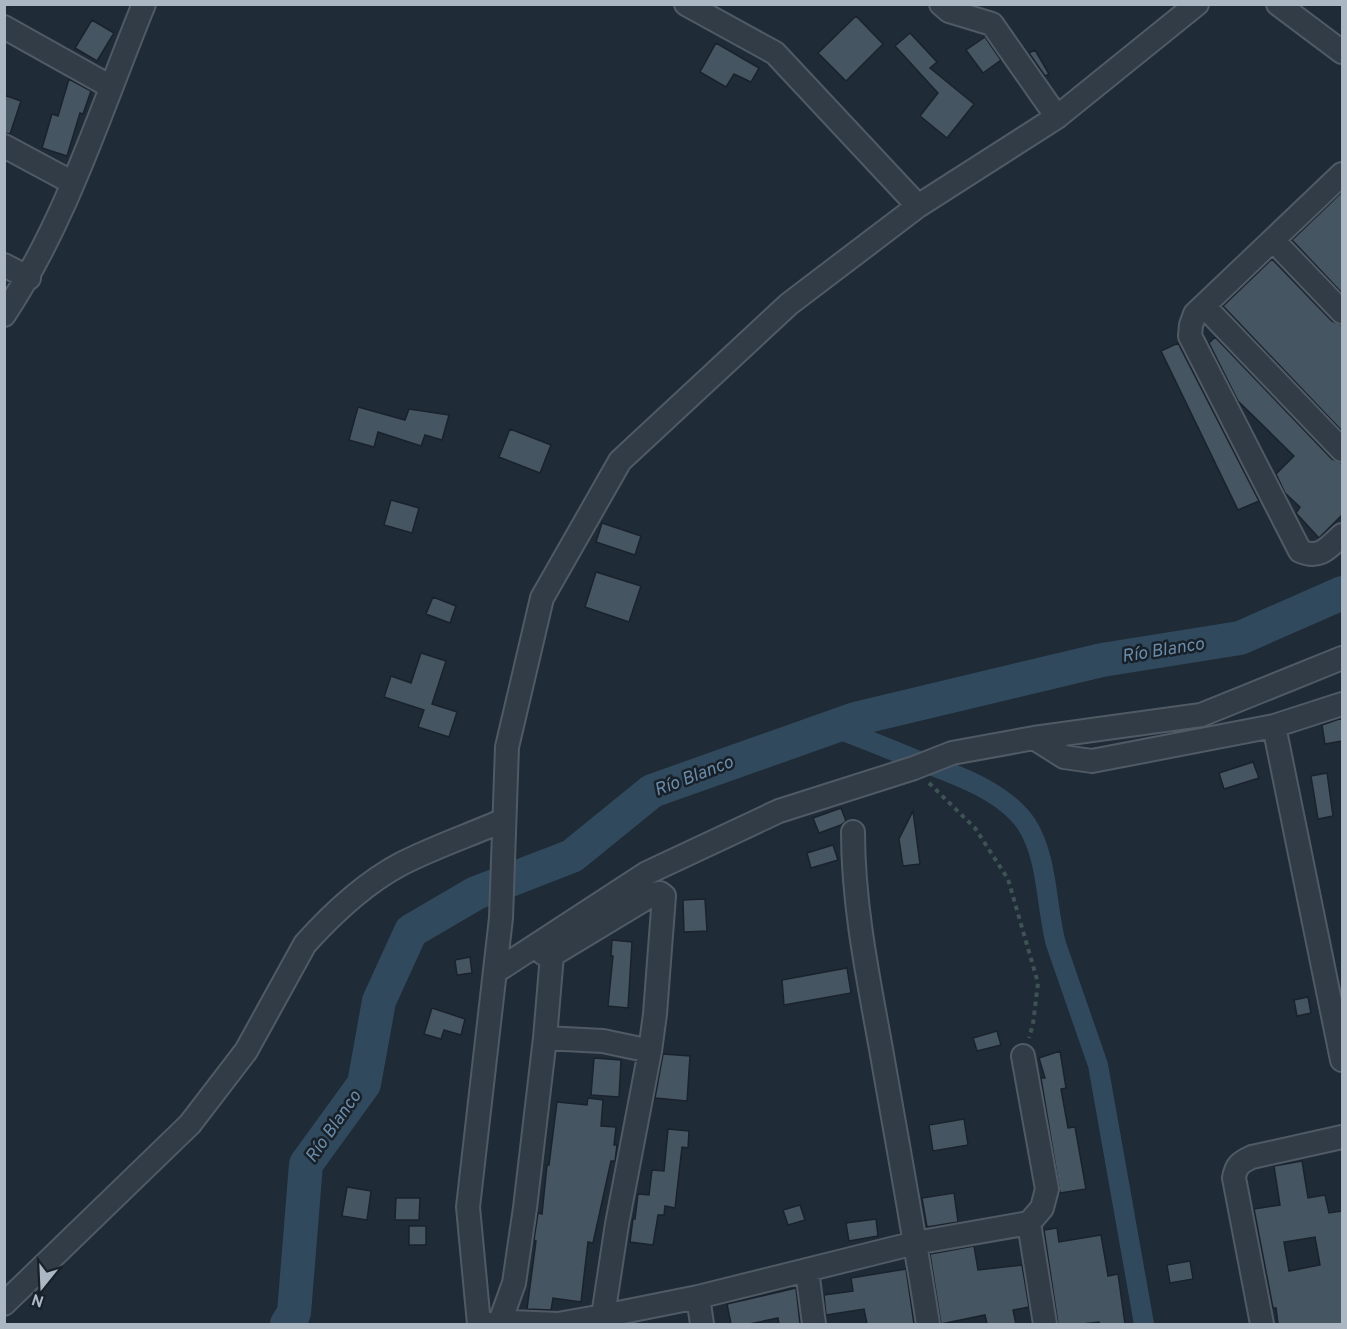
<svg xmlns="http://www.w3.org/2000/svg" width="1347" height="1329" font-family="Overpass,sans-serif">
	<style>
		.lines { fill: none; stroke-linecap: round; stroke-linejoin: round }
		.canal { stroke: #31495d; stroke-width: 20 }
		.river { stroke: #31495d; stroke-width: 34 }
		.building { fill: #465562; stroke: #1a232d; stroke-width: 1.5; fill-rule: evenodd }
		.minor-casing { stroke: #505a65; stroke-width: 26 }
		.path { stroke: #3e5354; stroke-width: 4; stroke-dasharray: 4.5 4.5; stroke-linecap: butt }
		.minor { stroke: #323c46; stroke-width: 22 }
		.labels { text-anchor: middle; dominant-baseline: central; stroke-width: 5; stroke-linejoin: round; paint-order: stroke }
		.water-label { font-size: 18px; font-style: italic; fill: #6b8ca9; stroke: #18212a }
	</style>
	<rect width="100%" height="100%" fill="#1f2b36"/>
	<g class="lines">
		<path class="canal" d="M 833,727 C 860,737 887,748 914,759 C 951,773 1004,790 1027,825 C 1048,858 1046,907 1056,944 L 1098,1065 L 1144,1324"/>
		<path class="river" d="M 287,1324 L 294,1313 L 306,1164 L 364,1084 L 379,1001 L 411,931 L 476,893 L 572,856 L 652,791 L 855,719 L 1102,660 L 1240,638 L 1342,593"/>
	</g>
	<path class="building" d="M 856,16 L 883,44 L 846,81 L 818,53 Z
		M 92,20 L 114,33 L 97,61 L 75,48 Z
		M 910,33 L 937,62 L 930,68 L 974,104 L 947,138 L 920,116 L 938,93 L 895,46 Z
		M 985,37 L 1001,60 L 983,73 L 966,50 Z
		M 716,43 L 759,68 L 751,82 L 734,74 L 726,87 L 700,72 Z
		M 1035,50 L 1049,74 L 1045,76 L 1029,53 Z
		M 69,79 L 91,91 L 83,114 L 80,113 L 67,156 L 42,148 L 52,114 L 58,116 Z
		M 4,95 L 21,101 L 10,134 L 4,133 Z
		M 1342,192 L 1342,293 L 1292,240 Z
		M 1272,259 L 1332,321 L 1342,325 L 1342,431 L 1223,306 Z
		M 1215,337 L 1332,459 L 1342,463 L 1342,515 L 1319,538 L 1296,513 L 1300,507 L 1285,493 L 1276,474 L 1294,456 L 1238,401 L 1209,343 Z
		M 1178,343 L 1259,501 L 1238,510 L 1161,351 Z
		M 358,407 L 405,420 L 409,409 L 449,415 L 442,440 L 425,435 L 421,446 L 378,432 L 374,447 L 349,440 Z
		M 510,429 L 551,445 L 540,473 L 499,457 Z
		M 391,500 L 419,508 L 412,533 L 384,525 Z
		M 602,523 L 641,536 L 635,555 L 596,542 Z
		M 596,572 L 641,586 L 629,622 L 585,607 Z
		M 433,597 L 456,606 L 450,623 L 426,614 Z
		M 421,653 L 446,661 L 432,704 L 457,712 L 449,737 L 418,727 L 424,710 L 384,697 L 391,676 L 411,683 Z
		M 1342,718 L 1342,741 L 1325,744 L 1322,725 Z
		M 1253,762 L 1259,778 L 1224,789 L 1219,773 Z
		M 1327,773 L 1333,816 L 1318,819 L 1311,776 Z
		M 841,808 L 846,821 L 841,825 L 819,833 L 813,818 Z
		M 913,811 L 920,864 L 903,866 L 899,839 Z
		M 833,845 L 838,860 L 811,868 L 807,853 Z
		M 705,899 L 707,931 L 684,932 L 683,900 Z
		M 612,940 L 632,942 L 628,1008 L 608,1006 L 613,956 L 611,956 Z
		M 470,957 L 472,973 L 457,975 L 455,960 Z
		M 847,968 L 851,993 L 784,1005 L 782,980 Z
		M 1308,997 L 1311,1013 L 1297,1016 L 1294,1000 Z
		M 432,1008 L 465,1019 L 461,1035 L 444,1030 L 441,1039 L 424,1034 Z
		M 997,1031 L 1001,1045 L 977,1051 L 973,1038 Z
		M 1060,1051 L 1066,1088 L 1061,1089 L 1068,1128 L 1075,1127 L 1086,1189 L 1060,1193 L 1041,1078 L 1045,1078 L 1039,1058 Z
		M 663,1054 L 690,1056 L 687,1101 L 655,1098 Z
		M 594,1058 L 621,1060 L 619,1097 L 591,1095 Z
		M 588,1098 L 603,1100 L 601,1126 L 616,1127 L 614,1145 L 617,1145 L 615,1161 L 611,1161 L 593,1243 L 588,1242 L 581,1302 L 553,1298 L 551,1310 L 527,1309 L 536,1241 L 534,1240 L 538,1213 L 542,1214 L 547,1165 L 549,1165 L 557,1102 L 587,1105 Z
		M 964,1119 L 968,1145 L 933,1151 L 929,1125 Z
		M 668,1129 L 689,1131 L 688,1148 L 682,1147 L 675,1208 L 665,1206 L 664,1215 L 658,1215 L 653,1245 L 630,1242 L 633,1219 L 635,1219 L 638,1194 L 649,1195 L 652,1170 L 664,1171 Z
		M 1302,1161 L 1308,1198 L 1325,1195 L 1329,1213 L 1342,1211 L 1342,1324 L 1278,1324 L 1276,1308 L 1273,1308 L 1254,1209 L 1280,1205 L 1274,1166 ZM 1315,1237 L 1320,1265 L 1289,1271 L 1284,1242 Z
		M 347,1187 L 371,1191 L 367,1220 L 342,1216 Z
		M 954,1193 L 958,1222 L 927,1227 L 922,1198 Z
		M 396,1198 L 420,1198 L 419,1220 L 395,1220 Z
		M 800,1205 L 805,1220 L 788,1225 L 783,1210 Z
		M 876,1219 L 878,1236 L 849,1241 L 846,1223 Z
		M 409,1226 L 426,1226 L 426,1245 L 409,1245 Z
		M 1057,1228 L 1059,1242 L 1101,1235 L 1108,1276 L 1118,1274 L 1125,1324 L 1099,1324 L 1099,1322 L 1082,1324 L 1058,1324 L 1044,1230 Z
		M 974,1246 L 978,1270 L 1022,1265 L 1029,1307 L 1013,1310 L 1016,1324 L 987,1324 L 985,1315 L 941,1324 L 930,1254 Z
		M 1190,1261 L 1193,1279 L 1170,1283 L 1167,1265 Z
		M 906,1269 L 914,1324 L 867,1324 L 864,1309 L 826,1315 L 824,1295 L 853,1291 L 851,1278 Z
		M 796,1288 L 800,1324 L 779,1324 L 778,1318 L 749,1324 L 731,1324 L 727,1304 Z"/>
	<g class="lines">
		<defs>
			<path id="minor" d="M 686,4 L 775,53 L 918,206
				M 941,4 L 949,11 L 992,24 L 1057,117
				M 1278,4 L 1342,52
				M 4,27 L 111,87
				M 4,146 L 73,183
				M 1342,174 L 1195,314 L 1191,325 L 1190,336 L 1300,551 C 1320,560 1329,547 1342,535
				M 1273,240 L 1342,312
				M 4,265 L 29,278
				M 1204,306 L 1342,450
				M 4,315 C 67,220 101,109 144,4
				M 1274,726 L 1342,1060
				M 1034,738 L 1064,757 L 1092,761 L 1274,726 L 1342,704
				M 853,832 C 853,905 868,977 881,1049 C 897,1141 914,1232 928,1324
				M 535,946 L 544,954 L 552,955 L 653,894 L 660,893 L 664,896 L 655,1014 L 650,1051 L 617,1224 L 603,1316
				M 495,972 L 647,873 L 779,811 L 914,768 L 952,753 L 1034,738 L 1201,715 L 1342,658
				M 545,1038 L 552,955
				M 1029,1223 L 1045,1324
				M 807,1270 L 814,1324
				M 698,1297 L 702,1324
				M 4,1304 L 190,1124 L 246,1051 L 305,944 C 332,914 365,883 401,864 C 434,847 470,835 504,820
				M 500,1322 L 514,1283 L 525,1208 L 545,1038 L 603,1041 L 650,1051
				M 479,1324 L 468,1207 L 501,918 L 507,747 L 542,598 L 620,461 L 789,304 L 918,206 L 1057,117 L 1197,4
				M 479,1324 L 511,1322 L 558,1324 L 603,1316 L 698,1297 L 915,1243 L 1029,1223 L 1042,1208 L 1047,1189 L 1023,1056
				M 1262,1324 L 1234,1178 C 1236,1165 1241,1162 1252,1157 L 1342,1137"/>
		</defs>
		<use href="#minor" class="minor-casing"/>
		<path class="path" d="M 929,783 L 975,828 L 1008,879 L 1038,983 L 1033,1024 L 1029,1038"/>
		<use href="#minor" class="minor"/>
	</g>
	<g class="labels">
		<g class="water-label">
			<text transform="translate(1163 651) rotate(-9)">Río Blanco</text>
			<text transform="translate(694 777) rotate(-21)">Río Blanco</text>
			<text transform="translate(334 1127) rotate(-55)">Río Blanco</text>
		</g>
	</g>
	<rect width="1347" height="1329" fill="none" stroke="#acb7c4" stroke-width="12"/>
	<g transform="translate(42 1287) rotate(198)" stroke="#18212a" stroke-width="4.5" paint-order="stroke">
	<path d="M0-4.5L10 22L0 15L-10 22Z" fill="#acb7c4"/>
	<text y="-9" font-size="16" font-weight="bold" text-anchor="middle" fill="#acb7c4">N</text>
	</g>
</svg>
